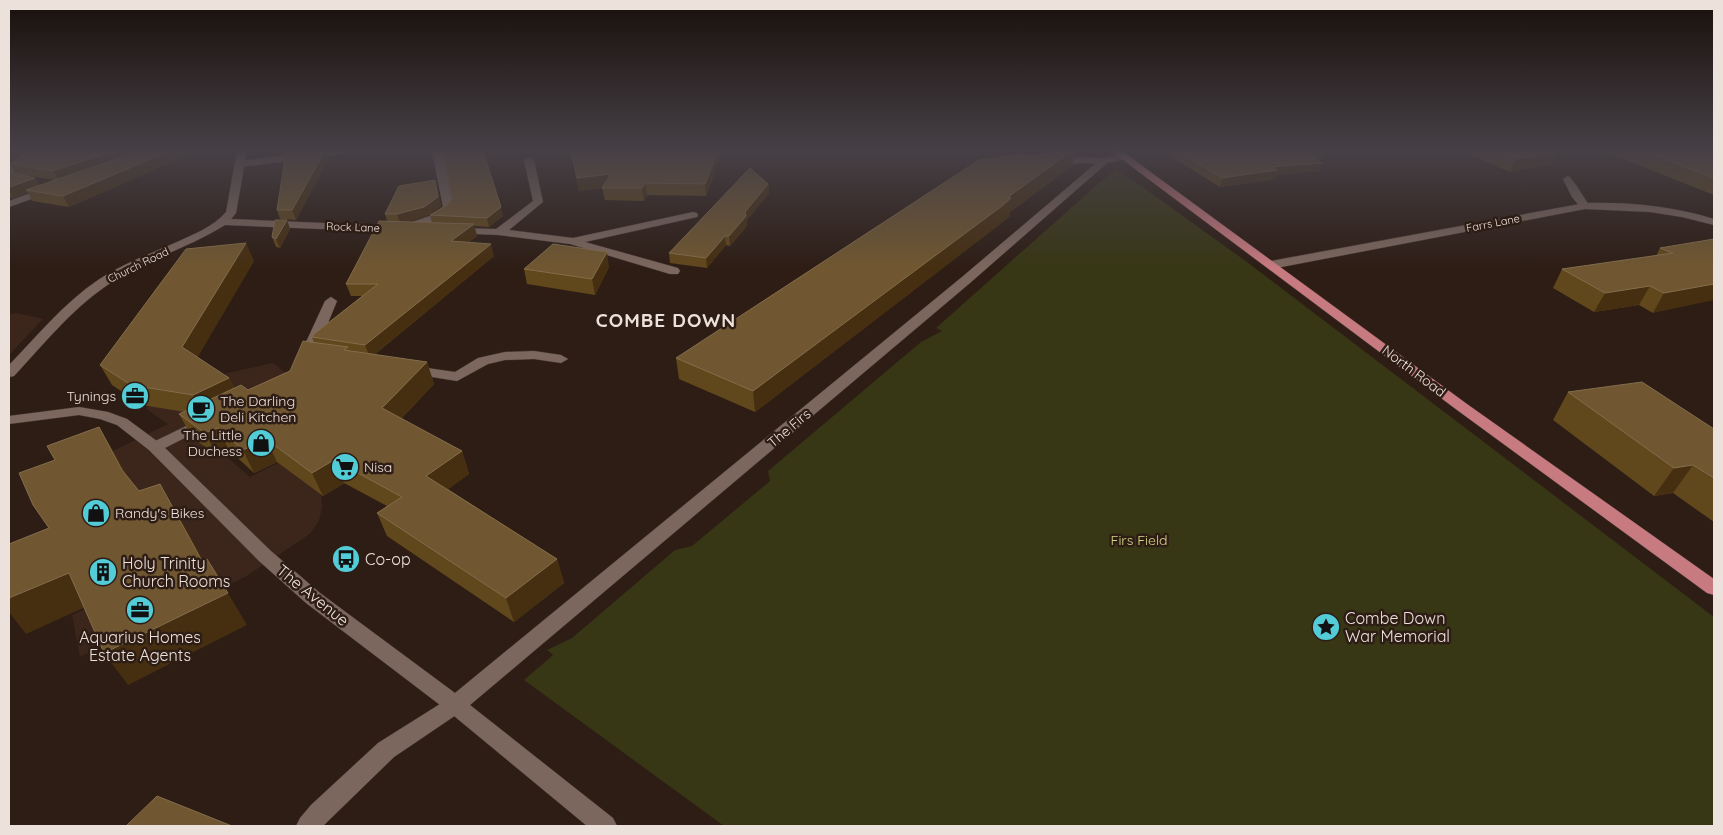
<svg xmlns="http://www.w3.org/2000/svg" width="1723" height="835" font-family="Quicksand,sans-serif">
	<style>
		.built { fill: #3c261c }
		.green { fill: #373615 }
		.lines { fill: none; stroke-linecap: round; stroke-linejoin: round }
		.lane-casing { stroke: #453733; stroke-width: 1 }
		.street-casing { stroke: #453733; stroke-width: 1 }
		.primary-casing { stroke: #453733; stroke-width: 1 }
		.lane { fill: #7c675e; fill-rule: evenodd }
		.street { fill: #7c675e; fill-rule: evenodd }
		.primary { fill: #c77a80; fill-rule: evenodd }
		.wall { fill: #61471c; fill-rule: evenodd }
		.shaded-wall { fill: #462f11 }
		.building { fill: #705731; stroke: #836d4c }
		.labels { text-anchor: middle; dominant-baseline: central; stroke-width: 5; stroke-linejoin: round; paint-order: stroke }
		.far-street-label { font-size: 11px; fill: #ede1dc; stroke: #2d1d15 }
		.street-label { font-size: 14px; fill: #ede1dc; stroke: #2d1d15 }
		.poi-label { font-size: 14px; fill: #ede1dc; stroke: #2d1d15; text-anchor: start }
		.park-label { font-size: 14px; fill: #d7d687; stroke: #2d1d15 }
		.near-poi-label { font-size: 16px; fill: #ede1dc; stroke: #2d1d15; text-anchor: start }
		.near-street-label { font-size: 16px; fill: #ede1dc; stroke: #2d1d15 }
		.district-label { font-size: 19px; font-weight: bold; letter-spacing: 1px; fill: #ede1dc; stroke: #2d1d15 }
	</style>
	<rect width="100%" height="100%" fill="#2d1d15"/>
	<path class="built" d="M 17,313 L 43,319 L 9,355 L 9,314 Z
		M 273,363 L 324,403 L 221,452 L 250,477 L 369,417 L 417,443 L 321,497 L 322,507 L 319,521 L 310,534 L 245,577 L 80,657 L 72,615 L 199,557 L 60,477 L 168,424 L 145,408 L 210,377 Z"/>
	<path class="green" d="M 1116,168 L 1247,262 L 1714,617 L 1714,826 L 724,826 L 524,680 L 553,655 L 547,650 L 572,638 L 675,550 L 692,546 L 770,481 L 768,471 L 921,342 L 942,331 L 936,328 Z"/>
	<g class="lines">
		<defs>
			<path id="lane" d="M 319,151 L 347,151 L 342,154 L 240,167 L 235,164 L 240,161 Z
				M 432,151 L 442,151 L 453,207 C 441,223 423,227 404,231 L 400,230 L 399,228 L 400,226 L 430,216 L 443,207 Z
				M 1079,157 L 1104,158 L 1109,161 L 1104,164 L 1079,163 L 1053,167 L 1048,164 L 1053,161 Z
				M 1568,176 C 1573,178 1585,200 1590,206 L 1589,208 L 1581,208 L 1572,197 L 1563,179 Z
				M 331,297 L 337,301 L 321,340 L 307,362 L 297,362 L 295,359 L 307,340 L 325,301 Z
				M 534,351 L 561,355 L 568,359 L 561,363 L 534,359 L 505,360 L 488,364 L 457,381 L 413,374 L 406,370 L 413,366 L 455,372 L 478,358 L 505,352 Z
				M 205,417 L 210,419 L 213,422 L 210,425 L 161,450 L 149,450 L 147,447 L 149,444 Z
				M 455,696 L 462,699 L 466,705 L 462,711 L 394,757 L 323,826 L 296,826 L 300,818 L 311,805 L 378,743 L 448,699 Z"/>
			<path id="street" d="M 33,151 L 45,151 L 15,171 L 12,176 L 9,177 L 9,167 Z
				M 237,151 L 247,151 L 236,213 L 231,219 L 394,226 L 399,229 L 394,232 L 225,225 C 187,249 143,260 106,286 C 71,310 43,345 14,376 L 9,377 L 9,365 C 37,336 64,303 98,280 C 122,264 150,254 177,242 C 194,234 213,227 226,212 Z
				M 1123,154 L 1128,157 L 1126,159 L 1107,163 L 970,283 L 470,705 L 613,818 L 617,826 L 587,826 L 448,711 L 306,603 L 259,561 L 149,450 L 117,425 L 100,419 L 79,415 L 9,424 L 9,416 L 79,407 L 108,412 L 127,419 L 161,444 L 271,551 L 320,593 L 455,693 L 962,277 L 1101,159 Z
				M 529,157 L 534,160 L 543,202 L 509,230 L 573,238 L 693,212 L 697,213 L 698,215 L 697,217 L 585,242 L 678,268 L 680,271 L 678,274 L 670,274 L 570,244 L 499,235 L 453,233 L 451,231 L 453,229 L 457,228 L 496,229 L 533,201 L 524,160 Z
				M 47,187 L 52,190 L 51,192 L 9,207 L 9,201 Z
				M 1585,203 C 1629,202 1672,206 1714,219 L 1714,225 L 1682,217 L 1650,212 L 1585,209 L 1271,269 L 1265,265 L 1271,261 Z"/>
			<path id="primary" d="M 1111,151 L 1122,151 L 1467,404 L 1714,579 L 1714,595 L 1707,593 L 1457,410 Z"/>
		</defs>
		<use href="#lane" class="lane-casing"/>
		<use href="#street" class="street-casing"/>
		<use href="#primary" class="primary-casing"/>
		<use href="#lane" class="lane"/>
		<use href="#street" class="street"/>
		<use href="#primary" class="primary"/>
	</g>
	<path class="wall" d="M 9,151 L 197,151 L 69,207 L 32,201 L 28,192 L 13,198 L 9,197 L 9,172 L 16,173 L 10,164 L 9,165 ZM 23,175 L 55,180 L 40,186 L 35,178 Z
		M 285,151 L 327,151 L 329,158 L 296,220 L 280,219 L 277,210 L 308,151 L 286,153 Z
		M 571,151 L 723,151 L 706,196 L 647,195 L 644,201 L 605,200 L 602,188 L 579,191 Z
		M 1064,151 L 1074,151 L 1072,166 L 1010,212 L 1010,216 L 1000,224 L 755,412 L 679,379 L 676,358 L 1028,156 Z
		M 1162,151 L 1325,151 L 1323,158 L 1315,158 L 1322,163 L 1320,171 L 1276,175 L 1275,179 L 1220,187 Z
		M 1462,151 L 1557,151 L 1551,165 L 1510,172 Z
		M 1603,151 L 1714,151 L 1714,195 Z
		M 435,180 L 441,206 L 427,216 L 407,222 L 432,223 L 430,215 L 503,216 L 489,227 L 474,226 L 477,236 L 469,242 L 494,256 L 374,355 L 427,362 L 434,384 L 401,419 L 462,451 L 469,474 L 448,489 L 557,559 L 564,583 L 514,622 L 387,536 L 377,513 L 387,506 L 344,483 L 323,496 L 277,462 L 254,473 L 229,450 L 217,456 L 192,437 L 179,414 L 185,412 L 142,405 L 112,385 L 100,365 L 254,261 L 197,357 L 229,378 L 234,388 L 248,390 L 290,371 L 314,343 L 312,337 L 362,296 L 351,296 L 346,284 L 387,221 L 385,214 Z
		M 768,184 L 769,193 L 747,220 L 747,226 L 730,246 L 726,245 L 707,268 L 670,263 L 669,253 Z
		M 287,220 L 290,229 L 280,248 L 276,247 L 272,237 Z
		M 1714,239 L 1653,313 L 1639,305 L 1594,312 L 1553,288 L 1562,269 L 1656,256 L 1660,248 Z
		M 609,267 L 595,295 L 527,284 L 524,269 Z
		M 1568,392 L 1714,429 L 1714,522 L 1673,493 L 1654,496 L 1553,420 Z"/>
	<path class="shaded-wall" d="M 10,151 L 30,151 L 9,165 L 9,152 Z
		M 113,151 L 146,151 L 59,181 L 53,171 Z
		M 170,151 L 197,151 L 69,207 L 63,196 Z
		M 285,151 L 311,151 L 286,153 Z
		M 325,151 L 327,151 L 329,158 L 296,220 L 292,210 Z
		M 718,151 L 723,151 L 706,196 L 705,184 Z
		M 1072,151 L 1074,151 L 1072,166 L 1010,212 L 1010,216 L 1000,224 L 755,412 L 753,391 L 1008,197 Z
		M 1304,151 L 1325,151 L 1323,158 L 1302,160 Z
		M 1557,151 L 1551,165 L 1510,172 L 1516,159 Z
		M 1322,163 L 1320,171 L 1276,175 L 1275,179 L 1220,187 L 1222,178 L 1272,167 Z
		M 611,174 L 613,186 L 579,191 L 577,178 Z
		M 35,178 L 41,188 L 26,190 L 28,192 L 13,198 L 9,190 L 9,187 Z
		M 435,180 L 441,206 L 427,216 L 400,224 L 397,214 Z
		M 645,183 L 647,195 L 644,201 L 642,188 Z
		M 768,184 L 769,193 L 747,220 L 747,226 L 730,246 L 729,236 L 745,212 Z
		M 501,207 L 503,216 L 489,227 L 487,218 Z
		M 287,220 L 290,229 L 280,248 L 276,239 Z
		M 474,224 L 477,236 L 455,253 L 451,241 Z
		M 725,236 L 726,245 L 707,268 L 706,258 Z
		M 246,243 L 254,261 L 192,367 L 182,347 Z
		M 491,244 L 494,256 L 370,358 L 365,345 Z
		M 607,252 L 609,267 L 595,295 L 592,279 Z
		M 1714,284 L 1714,300 L 1653,313 L 1664,293 Z
		M 1650,286 L 1639,305 L 1594,312 L 1605,293 Z
		M 427,362 L 434,384 L 390,430 L 382,408 Z
		M 229,378 L 239,398 L 204,415 L 193,395 Z
		M 99,427 L 117,457 L 141,501 L 122,470 Z
		M 218,428 L 229,450 L 217,456 L 205,433 Z
		M 266,439 L 277,462 L 254,473 L 243,450 Z
		M 462,451 L 469,474 L 435,499 L 426,476 Z
		M 334,460 L 344,483 L 323,496 L 312,473 Z
		M 1693,465 L 1673,493 L 1654,496 L 1674,468 Z
		M 160,484 L 178,514 L 221,593 L 202,561 Z
		M 557,559 L 564,583 L 514,622 L 506,598 Z
		M 69,573 L 92,604 L 26,634 L 9,612 L 9,598 Z
		M 228,593 L 247,625 L 128,685 L 104,653 Z"/>
	<path class="building" d="M 28,151 L 113,151 L 53,171 L 10,164 Z
		M 140,151 L 170,151 L 63,196 L 26,190 Z
		M 310,151 L 325,151 L 292,210 L 277,210 L 285,159 L 282,159 L 283,155 Z
		M 442,151 L 483,151 L 501,207 L 487,218 L 430,215 L 447,205 L 452,198 Z
		M 571,151 L 718,151 L 705,184 L 645,183 L 642,188 L 602,188 L 611,174 L 577,178 Z
		M 1064,151 L 1072,151 L 1008,197 L 1011,198 L 1002,206 L 753,391 L 676,358 L 979,160 L 1023,154 L 1028,156 Z
		M 1178,151 L 1306,151 L 1304,151 L 1322,163 L 1272,167 L 1277,170 L 1222,178 Z
		M 1498,151 L 1557,151 L 1516,159 Z
		M 1643,151 L 1714,151 L 1714,178 Z
		M 750,168 L 768,184 L 745,212 L 746,216 L 729,236 L 725,236 L 706,258 L 669,253 Z
		M 9,172 L 35,178 L 9,187 Z
		M 435,180 L 438,197 L 424,207 L 397,214 L 385,214 L 399,186 Z
		M 275,220 L 287,220 L 276,239 L 272,237 Z
		M 379,221 L 474,224 L 451,241 L 491,244 L 365,345 L 312,337 L 314,334 L 378,284 L 346,284 Z
		M 1714,239 L 1714,284 L 1664,293 L 1650,286 L 1605,293 L 1562,269 L 1673,253 L 1660,248 Z
		M 246,243 L 182,347 L 229,378 L 193,395 L 131,385 L 100,365 L 186,249 Z
		M 553,244 L 607,252 L 592,279 L 524,269 Z
		M 303,341 L 348,347 L 344,350 L 427,362 L 382,408 L 462,451 L 426,476 L 557,559 L 506,598 L 377,513 L 402,497 L 334,460 L 312,473 L 266,439 L 243,450 L 218,428 L 205,433 L 179,414 L 241,385 L 248,390 L 290,371 Z
		M 1642,382 L 1714,429 L 1714,478 L 1693,465 L 1674,468 L 1568,392 Z
		M 99,427 L 122,470 L 139,491 L 160,484 L 202,561 L 207,559 L 228,593 L 104,653 L 69,573 L 9,598 L 9,544 L 49,528 L 33,505 L 19,473 L 55,460 L 47,446 Z
		M 157,796 L 232,826 L 126,826 Z"/>
	<linearGradient id="sky" x2="0" y2="1"><stop stop-color="#19100c"/><stop offset="0.56" stop-color="#464046"/><stop offset="1" stop-color="#464046" stop-opacity="0"/></linearGradient>
	<rect width="1723" height="268" fill="url(#sky)"/>
	<defs>
		<symbol id="office-disc" viewBox="-11 -11 22 22"><circle r="9.5" fill="#52ccd6" stroke="#2d1d15"/><path d="M-6-3h4V-5.5h4V-3h4V5H-6ZM-1-4.5V-3h2v-1.5ZM-6 0V1H6V0Z" fill="#111"/></symbol>
		<symbol id="cafe-disc" viewBox="-11 -11 22 22"><circle r="9.5" fill="#52ccd6" stroke="#2d1d15"/><path d="M-5.5-4.5H6V0H3Q3 3.5 0 3.5H-2.5Q-5.5 3.5-5.5 0ZM3-3.2v2h1.7v-2ZM-6 4.5H4V6H-6Z" fill="#111"/></symbol>
		<symbol id="shop-disc" viewBox="-11 -11 22 22"><circle r="9.5" fill="#52ccd6" stroke="#2d1d15"/><path d="M-5-2.5h2.3a2.7 3.5 0 0 1 5.4 0H5L5.5 6h-11ZM-1.5-2.5h3a1.5 2.3 0 0 0-3 0Z" fill="#111"/></symbol>
		<symbol id="supermarket-disc" viewBox="-11 -11 22 22"><circle r="9.5" fill="#52ccd6" stroke="#2d1d15"/><path d="M-6-5.5h2.5l.6 2H6L4.5 2H-2.5L-4.4-4H-6ZM-1.5 3.2a1.3 1.3 0 1 0 .1 0ZM3 3.2a1.3 1.3 0 1 0 .1 0Z" fill="#111"/></symbol>
		<symbol id="bus-disc" viewBox="-11 -11 22 22"><circle r="9.5" fill="#52ccd6" stroke="#2d1d15"/><path d="M-5-6H5V4H4V6H2V4H-2V6H-4V4H-5ZM-3.5-4V0h7V-4ZM-3.5 1.2v1.5H-2V1.2ZM2 1.2v1.5H3.5V1.2Z" fill="#111"/></symbol>
		<symbol id="building-disc" viewBox="-11 -11 22 22"><circle r="9.5" fill="#52ccd6" stroke="#2d1d15"/><path d="M-4-6H4V6H1V3H-1V6H-4ZM-2.5-4.3h1.7v1.8h-1.7ZM.8-4.3h1.7v1.8H.8ZM-2.5-1h1.7V.8h-1.7ZM.8-1h1.7V.8H.8Z" fill="#111"/></symbol>
		<symbol id="sight-disc" viewBox="-11 -11 22 22"><circle r="9.5" fill="#52ccd6" stroke="#2d1d15"/><path d="M0-6L1.8-2.2L6-1.7L2.9 1.2L3.7 5.4L0 3.3L-3.7 5.4L-2.9 1.2L-6-1.7L-1.8-2.2Z" fill="#111"/></symbol>
	</defs>
	<g fill-rule="evenodd">
		<use href="#office-disc" x="119" y="380" width="32" height="32"/>
		<use href="#cafe-disc" x="185" y="393" width="32" height="32"/>
		<use href="#shop-disc" x="245" y="427" width="32" height="32"/>
		<use href="#supermarket-disc" x="329" y="451" width="32" height="32"/>
		<use href="#shop-disc" x="80" y="497" width="32" height="32"/>
		<use href="#bus-disc" x="330" y="543" width="32" height="32"/>
		<use href="#building-disc" x="87" y="556" width="32" height="32"/>
		<use href="#office-disc" x="124" y="594" width="32" height="32"/>
		<use href="#sight-disc" x="1310" y="611" width="32" height="32"/>
	</g>
	<g class="labels">
		<g class="far-street-label">
			<text transform="translate(1493 223) rotate(-11)">Farrs Lane</text>
			<text transform="translate(353 227) rotate(2)">Rock Lane</text>
			<text transform="translate(138 265) rotate(-26)">Church Road</text>
		</g>
		<g class="street-label">
			<text transform="translate(1414 371) rotate(37)">North Road</text>
			<text transform="translate(789 428) rotate(-40)">The Firs</text>
		</g>
		<g class="poi-label">
			<text x="116" y="396" text-anchor="end">Tynings</text>
			<text x="220" y="401">The Darling<tspan x="220" dy="16">Deli Kitchen</tspan></text>
			<text x="242" y="435" text-anchor="end">The Little<tspan x="242" dy="16">Duchess</tspan></text>
			<text x="364" y="467">Nisa</text>
			<text x="115" y="513">Randy's Bikes</text>
		</g>
		<g class="park-label">
			<text x="1139" y="540">Firs Field</text>
		</g>
		<g class="near-poi-label">
			<text x="365" y="559">Co-op</text>
			<text x="122" y="563">Holy Trinity<tspan x="122" dy="18">Church Rooms</tspan></text>
			<text x="1345" y="618">Combe Down<tspan x="1345" dy="18">War Memorial</tspan></text>
			<text x="140" y="637" text-anchor="middle">Aquarius Homes<tspan x="140" dy="18">Estate Agents</tspan></text>
		</g>
		<g class="near-street-label">
			<text transform="translate(313 595) rotate(39)">The Avenue</text>
		</g>
		<g class="district-label">
			<text x="666" y="320">COMBE DOWN</text>
		</g>
	</g>
	<rect width="1723" height="835" fill="none" stroke="#ede1dc" stroke-width="20"/>
</svg>
